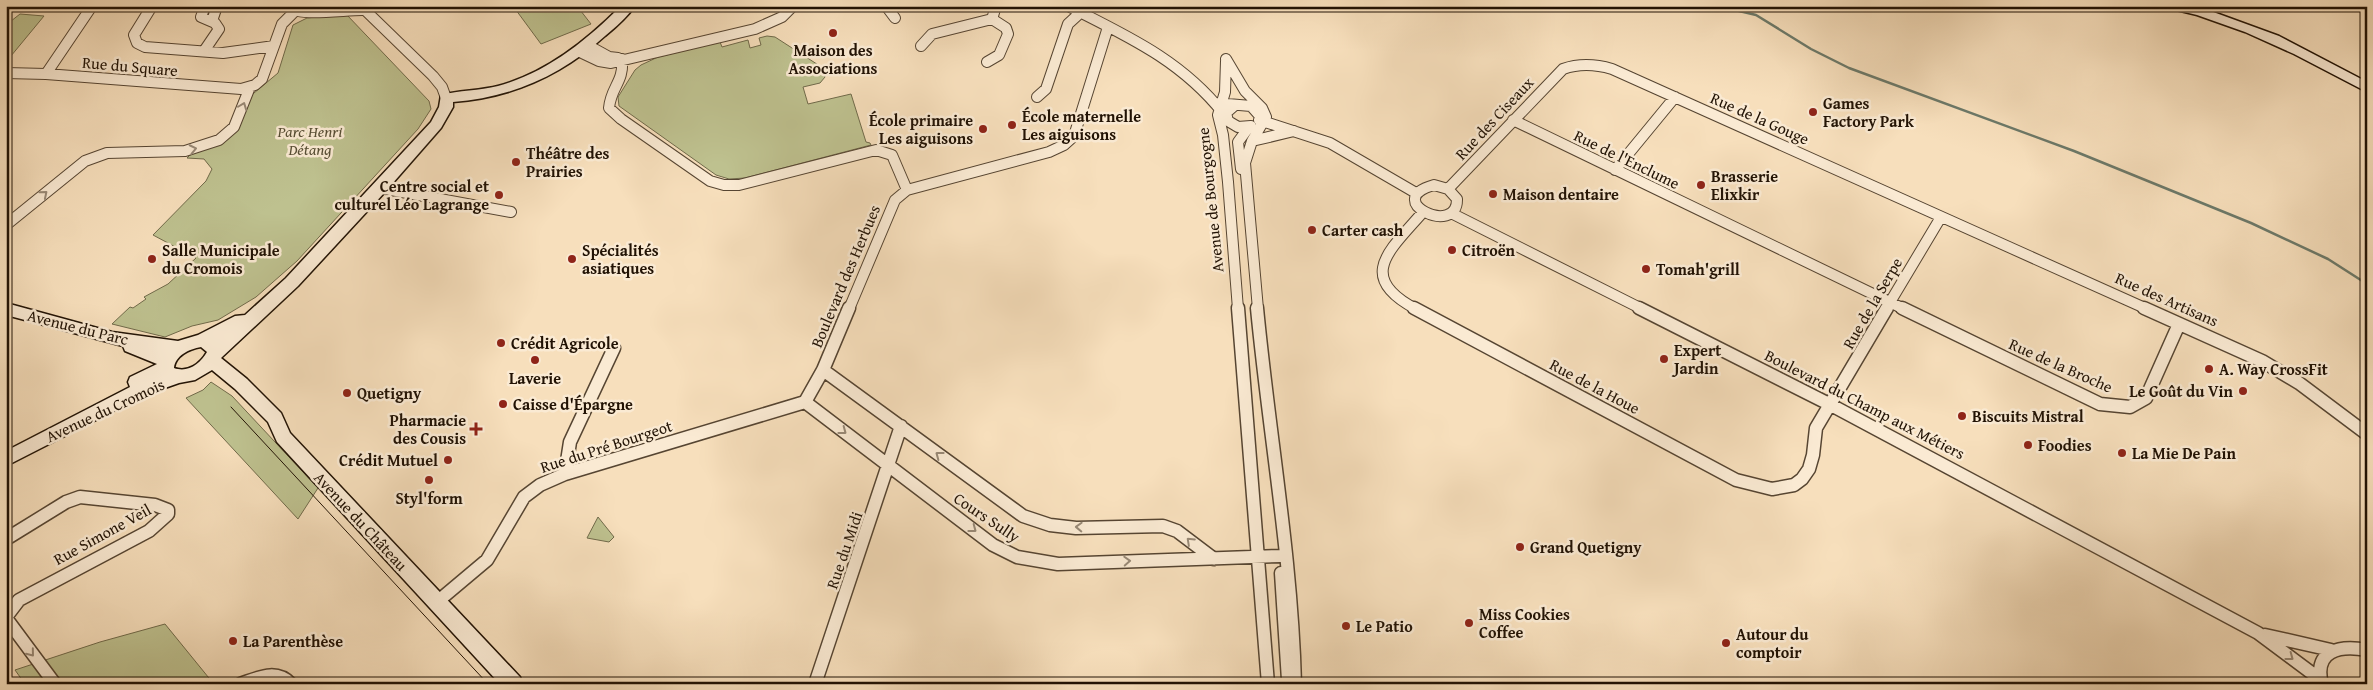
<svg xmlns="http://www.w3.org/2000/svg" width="2373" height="690" font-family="'Gentium Book Plus',serif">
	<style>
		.green { fill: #bec18f; stroke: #706a4a }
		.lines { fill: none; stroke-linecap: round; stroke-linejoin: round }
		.stream { stroke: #6c7969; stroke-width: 2.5 }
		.street-far1-casing { stroke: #564532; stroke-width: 12 }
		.street-casing { stroke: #564532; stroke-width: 15 }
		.secondary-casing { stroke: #211204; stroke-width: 3 }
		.street-far1 { stroke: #faead3; stroke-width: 10 }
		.street { stroke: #faead3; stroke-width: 12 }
		.secondary { fill: #faead3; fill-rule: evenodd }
		.tram { stroke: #211204; stroke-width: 1 }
		.oneway { stroke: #988976 }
		.poi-dot { fill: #8f2418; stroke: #faead3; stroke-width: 2 }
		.labels { text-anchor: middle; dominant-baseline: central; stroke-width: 5; stroke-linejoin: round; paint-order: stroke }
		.poi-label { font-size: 16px; font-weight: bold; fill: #211204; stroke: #faead3; text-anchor: start }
		.street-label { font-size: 16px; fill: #211204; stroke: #faead3 }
		.park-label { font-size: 16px; font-style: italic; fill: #584f35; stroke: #faead3 }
	</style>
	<rect width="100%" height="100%" fill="#f7dfbc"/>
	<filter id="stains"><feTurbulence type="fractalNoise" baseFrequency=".004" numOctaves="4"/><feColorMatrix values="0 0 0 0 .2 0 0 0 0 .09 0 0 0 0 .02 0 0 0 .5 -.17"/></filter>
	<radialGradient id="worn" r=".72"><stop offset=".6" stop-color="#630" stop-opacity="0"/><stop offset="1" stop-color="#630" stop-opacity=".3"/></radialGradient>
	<path class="green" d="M 513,6 L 577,6 L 591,24 L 541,44 Z
		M 20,14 L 44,16 L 6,62 L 6,25 Z
		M 346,14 L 429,101 L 431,109 L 418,129 L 297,261 L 256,297 L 218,320 L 192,326 L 165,337 L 112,324 L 130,307 L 133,308 L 146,299 L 144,297 L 168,284 L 196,258 L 153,235 L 206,181 L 212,169 L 204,159 L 187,158 L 190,155 L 225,141 L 239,126 L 248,98 L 278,73 L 293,25 L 307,18 Z
		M 767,36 L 775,37 L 823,68 L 825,77 L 820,83 L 803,87 L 808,104 L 851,94 L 866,142 L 870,143 L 871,145 L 745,178 L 729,179 L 716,175 L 619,106 L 618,97 L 635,70 L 641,65 L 658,57 L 720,42 L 722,47 L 748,40 L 750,48 L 761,45 L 759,38 Z
		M 211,382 L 232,396 L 318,488 L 298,519 L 186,398 L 203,390 Z
		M 598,517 L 614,537 L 609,542 L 587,538 Z
		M 165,624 L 213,683 L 25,684 L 15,670 L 100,642 Z"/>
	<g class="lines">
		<path class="stream" d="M 1718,6 L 1756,15 L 1811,49 L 1849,68 L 2074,151 L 2251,223 L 2328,259 L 2367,284"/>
		<defs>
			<path id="street-far1" d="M 152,6 L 134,35 L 137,43 L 145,47 L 223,53 L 274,46
				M 287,6 C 296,18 348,9 365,10 L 433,76 L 442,87 L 446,98
				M 886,6 L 895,18
				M 1068,6 C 1127,36 1181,60 1223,113
				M 212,21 L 217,6
				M 589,46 L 609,57 L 618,58
				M 921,46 L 932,34 L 992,19 L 996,6
				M 204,51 L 219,29 L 215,23 L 201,17 L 205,6
				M 580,52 L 599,61 L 611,63 L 755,29 L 782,17 L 793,6
				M 622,59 C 624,83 611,86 609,108 L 621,119 L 710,181 L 724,185 L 739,185 L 876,150 L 892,155 L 907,190
				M 1226,59 L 1245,91 L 1262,108 L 1266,117 L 1252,141 L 1245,163 L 1258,309
				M 1226,61 L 1225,92 L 1218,115 L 1223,135 L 1228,182 L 1238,309
				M 987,62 L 999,55 L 1008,34 L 1006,28 L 992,19
				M 6,73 L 46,74 L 241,89 L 255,85 L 262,79 L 282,24 L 294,12
				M 46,74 L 92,6
				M 1037,97 L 1046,89 L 1068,24 L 1080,13
				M 1216,103 L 1251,106 L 1259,115
				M 1234,106 L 1226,113 L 1228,121 L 1238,127 L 1251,126
				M 1259,120 L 1330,143 L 1416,193
				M 1513,120 L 1904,309
				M 1252,141 L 1294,131
				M 1241,169 L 1238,142 L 1249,127
				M 1615,170 L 1675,97
				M 1434,185 L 1448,189 L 1457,199 C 1458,238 1380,200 1434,185 Z
				M 380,188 L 511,212
				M 1448,189 L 1563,69 C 1580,63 1595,64 1612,69 L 2147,309
				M 1451,213 L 1642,309
				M 6,225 L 85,161 L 107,153 L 185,151 L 219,140 L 234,127 L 250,87
				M 849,309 L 895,200 L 907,190 L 1049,152 L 1064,145 L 1074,136 L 1108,27
				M 1416,309 C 1355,277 1390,250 1423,212
				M 1886,309 L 1941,217"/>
			<path id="street" d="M 1238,308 L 1268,684
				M 1257,308 C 1269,434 1292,558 1295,684
				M 1414,308 L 1736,480 L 1772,489 L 1794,485 L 1802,479 L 1809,469 L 1813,455 L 1816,428 L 1887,308
				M 1639,308 L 1831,405 L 2258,633 L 2321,680
				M 1902,308 L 2100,404 L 2130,407 L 2146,398 L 2179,324
				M 2144,308 L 2262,361 L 2299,383 L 2367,434
				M 823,370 L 1023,516 L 1050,525 L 1076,528 L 1163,526 L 1177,531 L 1214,559
				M 805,402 L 823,370 L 849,308
				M 805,402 L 993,545 L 1017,557 L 1058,564 L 1280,556
				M 565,474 L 570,442 L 614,348
				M 6,539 L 66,502 L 80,497 L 155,505 L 168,510 L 168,514 L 149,531 L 19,600 L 6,617
				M 1281,573 L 1288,680
				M 437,602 L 487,560 L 524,497 L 540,485 L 565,474 L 805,402
				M 6,618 L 55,684
				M 2265,635 L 2331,650
				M 240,684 C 258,678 276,668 291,684
				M 815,684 L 901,426
				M 2322,684 C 2313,650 2340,645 2367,650"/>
			<path id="secondary" d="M 621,6 L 635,6 C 627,17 616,27 605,36 C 562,75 511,98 453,102 L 453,107 L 441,128 L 385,192 L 298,286 L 221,358 L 247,379 L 281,413 L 290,433 L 520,677 L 523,684 L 500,684 L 277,442 L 268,422 L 235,389 L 212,370 L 195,380 L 179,383 L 145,395 L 6,466 L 6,451 L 130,387 L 128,382 L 130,377 L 157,364 L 125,351 L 123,346 L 6,315 L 6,303 L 112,332 L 178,341 L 198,335 L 235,316 L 245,315 L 286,278 L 431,122 L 439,107 L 441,95 C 459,90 479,91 498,86 C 546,73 586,41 621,6 ZM 201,347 L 207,352 C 200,364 188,373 174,368 C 175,356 189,349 201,347 Z
				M 2171,6 L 2195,6 L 2205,9 L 2279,36 L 2367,82 L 2367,92 L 2294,54 L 2245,32 L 2197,15 L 2172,9 Z"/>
		</defs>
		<use href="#street-far1" class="street-far1-casing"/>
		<use href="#street" class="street-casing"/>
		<use href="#secondary" class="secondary-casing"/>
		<use href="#street-far1" class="street-far1"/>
		<use href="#street" class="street"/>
		<use href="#secondary" class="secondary"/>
		<path class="tram" d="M 231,407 L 488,684"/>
	</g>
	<defs><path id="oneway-chevron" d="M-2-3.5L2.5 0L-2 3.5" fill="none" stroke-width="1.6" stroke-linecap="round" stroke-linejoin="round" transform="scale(1.25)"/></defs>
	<g class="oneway">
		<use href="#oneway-chevron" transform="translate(243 106) rotate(-69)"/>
		<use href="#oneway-chevron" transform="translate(193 149) rotate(-12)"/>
		<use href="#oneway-chevron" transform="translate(44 194) rotate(-40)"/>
		<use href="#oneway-chevron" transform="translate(843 431) rotate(37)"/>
		<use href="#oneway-chevron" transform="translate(939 455) rotate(-143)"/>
		<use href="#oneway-chevron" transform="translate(1079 527) rotate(-178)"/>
		<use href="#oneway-chevron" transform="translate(973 529) rotate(37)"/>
		<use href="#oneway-chevron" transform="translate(1190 541) rotate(-137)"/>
		<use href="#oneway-chevron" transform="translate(1127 561) rotate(-3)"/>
		<use href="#oneway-chevron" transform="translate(31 653) rotate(51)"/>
		<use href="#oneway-chevron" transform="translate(2290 657) rotate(37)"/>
	</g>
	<g class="poi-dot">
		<circle cx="833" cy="33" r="5"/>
		<circle cx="1813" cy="112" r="5"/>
		<circle cx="1012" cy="125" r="5"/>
		<circle cx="983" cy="129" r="5"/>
		<circle cx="516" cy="162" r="5"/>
		<circle cx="1701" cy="185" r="5"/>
		<circle cx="1493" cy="194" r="5"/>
		<circle cx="499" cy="195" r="5"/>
		<circle cx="1312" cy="230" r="5"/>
		<circle cx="1452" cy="250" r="5"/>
		<circle cx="152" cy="259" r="5"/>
		<circle cx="572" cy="259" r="5"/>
		<circle cx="1646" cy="269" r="5"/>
		<circle cx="501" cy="343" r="5"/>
		<circle cx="1664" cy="359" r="5"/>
		<circle cx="535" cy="360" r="5"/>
		<circle cx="2209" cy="369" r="5"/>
		<circle cx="2243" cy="391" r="5"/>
		<circle cx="347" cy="393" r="5"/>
		<circle cx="503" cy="404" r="5"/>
		<circle cx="1962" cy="416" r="5"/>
		<path d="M473.5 421.5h5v5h5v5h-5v5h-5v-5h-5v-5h5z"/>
		<circle cx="2028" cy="445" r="5"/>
		<circle cx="2122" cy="453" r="5"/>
		<circle cx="448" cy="460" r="5"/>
		<circle cx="429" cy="480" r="5"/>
		<circle cx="1520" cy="547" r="5"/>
		<circle cx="1469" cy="623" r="5"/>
		<circle cx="1346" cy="626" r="5"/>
		<circle cx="233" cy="641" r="5"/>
		<circle cx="1726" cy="643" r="5"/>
	</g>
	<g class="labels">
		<g class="poi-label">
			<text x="833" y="50" text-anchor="middle">Maison des<tspan x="833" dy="18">Associations</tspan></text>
			<text x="1823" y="103">Games<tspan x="1823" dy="18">Factory Park</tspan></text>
			<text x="1022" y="116">École maternelle<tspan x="1022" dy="18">Les aiguisons</tspan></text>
			<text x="973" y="120" text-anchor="end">École primaire<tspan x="973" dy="18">Les aiguisons</tspan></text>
			<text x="526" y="153">Théâtre des<tspan x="526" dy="18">Prairies</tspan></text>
			<text x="1711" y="176">Brasserie<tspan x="1711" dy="18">Elixkir</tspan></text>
			<text x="489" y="186" text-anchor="end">Centre social et<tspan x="489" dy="18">culturel Léo Lagrange</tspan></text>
			<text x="1503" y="194">Maison dentaire</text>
			<text x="1322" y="230">Carter cash</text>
			<text x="162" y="250">Salle Municipale<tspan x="162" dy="18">du Cromois</tspan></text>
			<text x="582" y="250">Spécialités<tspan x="582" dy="18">asiatiques</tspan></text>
			<text x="1462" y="250">Citroën</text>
			<text x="1656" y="269">Tomah'grill</text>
			<text x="511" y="343">Crédit Agricole</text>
			<text x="1674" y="350">Expert<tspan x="1674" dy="18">Jardin</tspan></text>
			<text x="2219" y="369">A. Way CrossFit</text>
			<text x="535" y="378" text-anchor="middle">Laverie</text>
			<text x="2233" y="391" text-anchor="end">Le Goût du Vin</text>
			<text x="357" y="393">Quetigny</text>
			<text x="513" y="404">Caisse d'Épargne</text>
			<text x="1972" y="416">Biscuits Mistral</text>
			<text x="466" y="420" text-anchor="end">Pharmacie<tspan x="466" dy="18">des Cousis</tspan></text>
			<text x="2038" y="445">Foodies</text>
			<text x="2132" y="453">La Mie De Pain</text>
			<text x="438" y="460" text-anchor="end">Crédit Mutuel</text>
			<text x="429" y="498" text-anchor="middle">Styl'form</text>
			<text x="1530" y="547">Grand Quetigny</text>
			<text x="1479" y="614">Miss Cookies<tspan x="1479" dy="18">Coffee</tspan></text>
			<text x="1356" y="626">Le Patio</text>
			<text x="1736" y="634">Autour du<tspan x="1736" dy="18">comptoir</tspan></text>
			<text x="243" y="641">La Parenthèse</text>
		</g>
		<g class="street-label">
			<text transform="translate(130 66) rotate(5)">Rue du Square</text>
			<text transform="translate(1494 118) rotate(-47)">Rue des Ciseaux</text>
			<text transform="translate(1760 118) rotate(24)">Rue de la Gouge</text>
			<text transform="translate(1627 159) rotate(26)">Rue de l'Enclume</text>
			<text transform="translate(1210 200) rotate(-96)">Avenue de Bourgogne</text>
			<text transform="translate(845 276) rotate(-67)">Boulevard des Herbues</text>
			<text transform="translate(2167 299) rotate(24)">Rue des Artisans</text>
			<text transform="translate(1872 303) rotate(-60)">Rue de la Serpe</text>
			<text transform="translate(78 327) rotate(14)">Avenue du Parc</text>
			<text transform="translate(2061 365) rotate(24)">Rue de la Broche</text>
			<text transform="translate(1595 386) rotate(28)">Rue de la Houe</text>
			<text transform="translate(1865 404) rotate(27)">Boulevard du Champ aux Métiers</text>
			<text transform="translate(105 410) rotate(-25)">Avenue du Cromois</text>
			<text transform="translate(606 446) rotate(-18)">Rue du Pré Bourgeot</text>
			<text transform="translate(987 517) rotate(34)">Cours Sully</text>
			<text transform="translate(361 521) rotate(47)">Avenue du Château</text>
			<text transform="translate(102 534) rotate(-29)">Rue Simone Veil</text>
			<text transform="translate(844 550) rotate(-71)">Rue du Midi</text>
		</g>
		<g class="park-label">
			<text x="310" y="131">Parc Henri<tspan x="310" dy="18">Détang</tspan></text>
		</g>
	</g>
	<rect width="2373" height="690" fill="none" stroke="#f7dfbc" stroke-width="25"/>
	<rect x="8" y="8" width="2358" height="675" fill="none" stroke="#211204" stroke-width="2.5"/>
	<rect x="12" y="12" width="2348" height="665" fill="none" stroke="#211204"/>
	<rect width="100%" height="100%" filter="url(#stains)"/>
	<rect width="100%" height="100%" fill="url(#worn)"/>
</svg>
